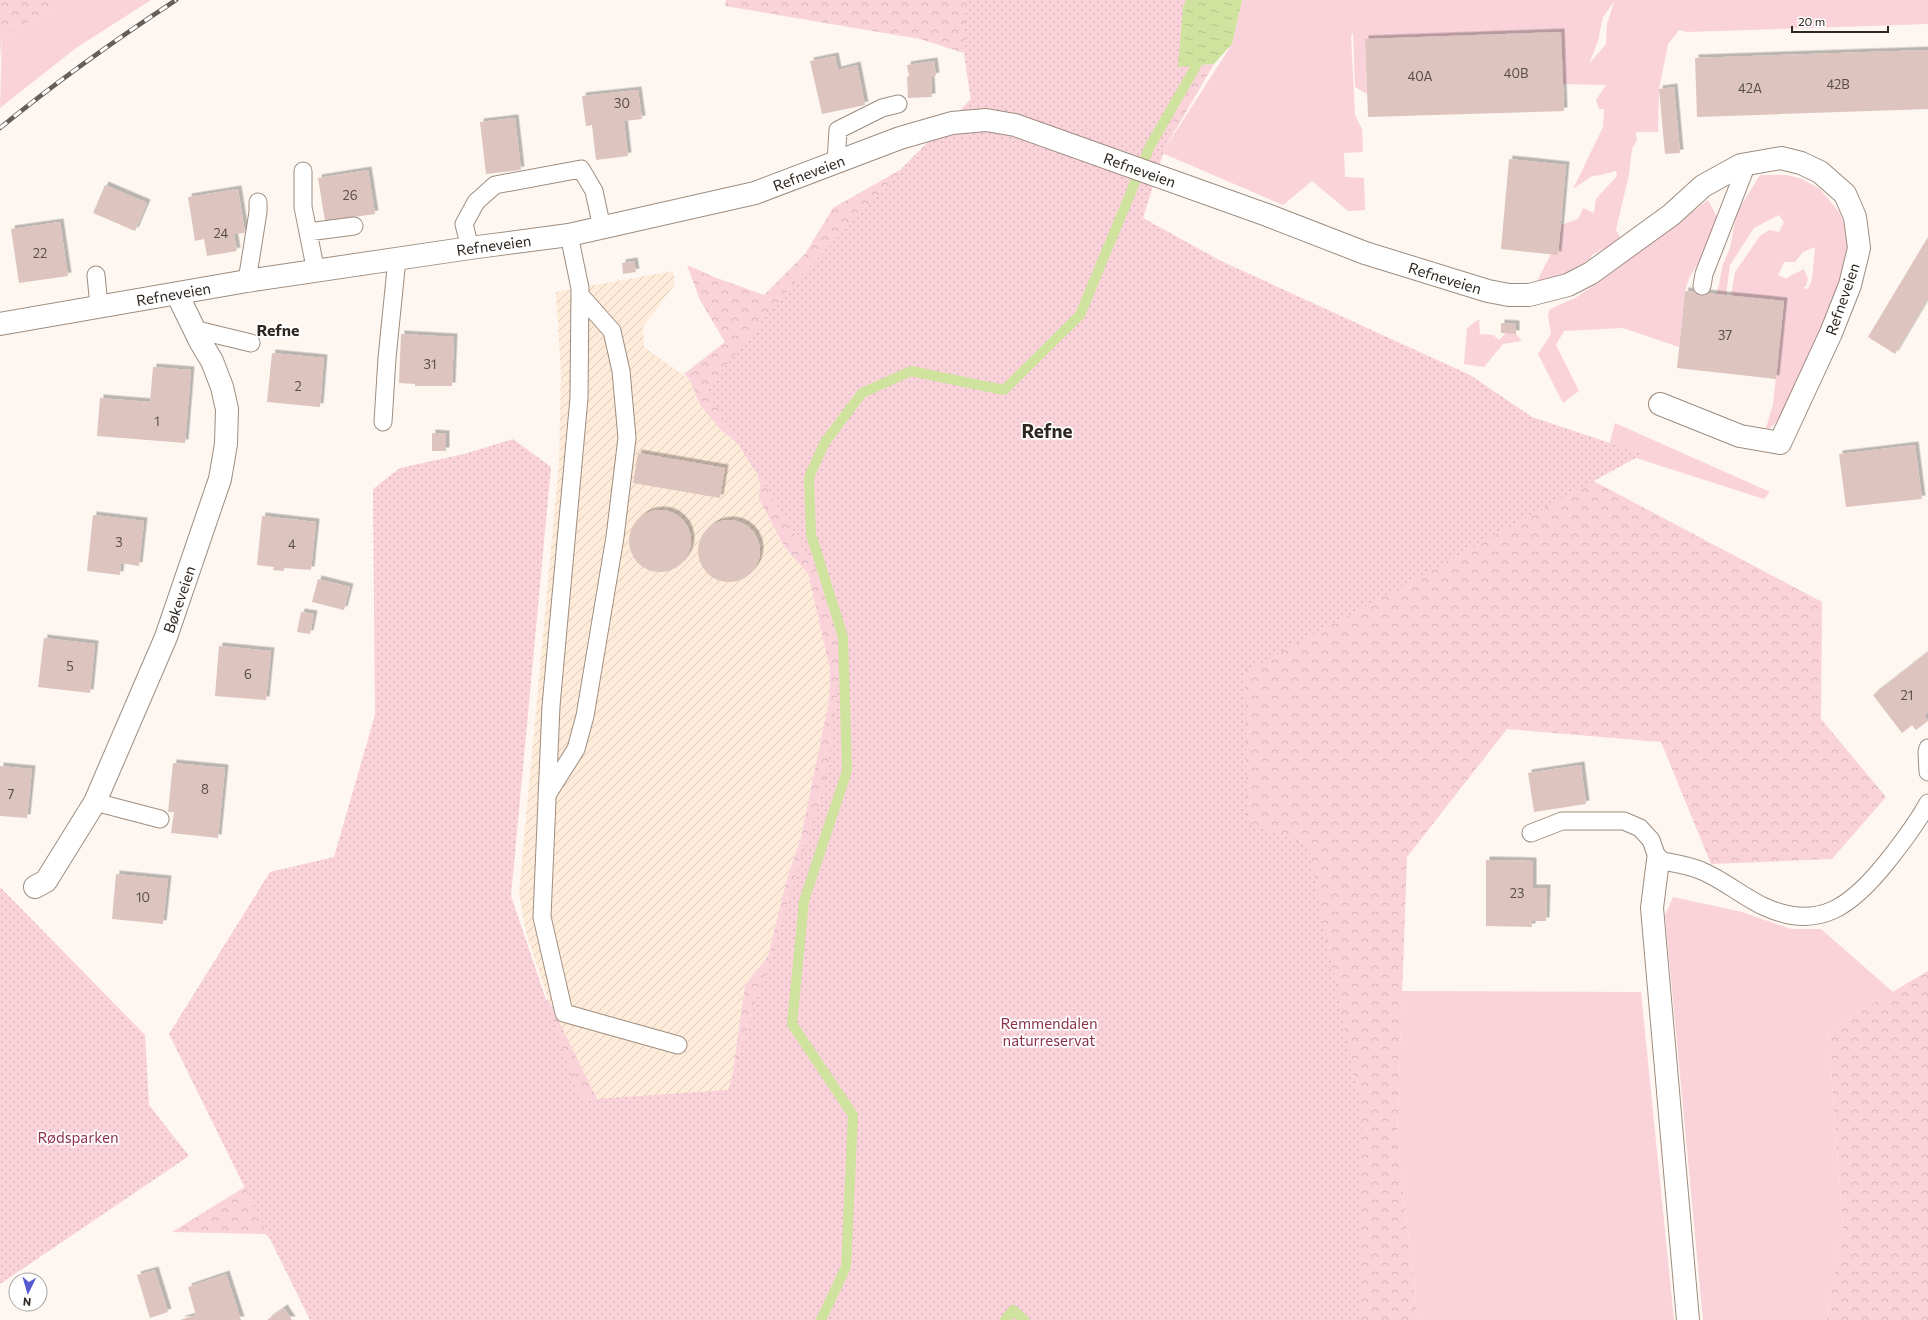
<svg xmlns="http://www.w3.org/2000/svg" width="1928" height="1320" font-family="Commissioner,sans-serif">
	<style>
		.industrial { fill: url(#industrial-furrows) }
		.grass { fill: #fad2da; fill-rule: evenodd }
		.forest { fill: url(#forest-crowns) }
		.park { fill: url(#park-dots) }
		.water { fill: url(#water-ripples) }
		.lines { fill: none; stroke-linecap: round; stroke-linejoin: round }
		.stream { stroke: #cfe39e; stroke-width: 10 }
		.building { fill: #ddc4be; filter: url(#shadow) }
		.lane-casing { stroke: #9e8d7f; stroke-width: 19 }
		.street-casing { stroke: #9e8d7f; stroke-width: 24 }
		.lane { stroke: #fff; stroke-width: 17 }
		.street { stroke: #fff; stroke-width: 22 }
		.rail-casing { stroke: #665f59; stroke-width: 4.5 }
		.rail { stroke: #fff; stroke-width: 3; stroke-dasharray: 9; stroke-linecap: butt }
		.labels { text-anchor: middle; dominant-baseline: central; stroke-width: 3.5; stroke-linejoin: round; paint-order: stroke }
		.number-label { font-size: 13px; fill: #5a4e48 }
		.street-label { font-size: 15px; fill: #2e2721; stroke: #fff }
		.park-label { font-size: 15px; fill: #8b314c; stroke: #fff }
		.neighbourhood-label { font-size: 16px; font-weight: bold; fill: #2e2721; stroke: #fff }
		.district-label { font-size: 19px; font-weight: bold; fill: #2e2721; stroke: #fff }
	</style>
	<defs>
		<pattern id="industrial-furrows" width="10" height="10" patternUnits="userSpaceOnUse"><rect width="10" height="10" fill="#ffebd9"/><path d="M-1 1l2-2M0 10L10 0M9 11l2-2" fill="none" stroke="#dbcaba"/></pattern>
		<pattern id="forest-crowns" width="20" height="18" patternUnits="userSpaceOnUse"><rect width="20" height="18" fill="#fad2da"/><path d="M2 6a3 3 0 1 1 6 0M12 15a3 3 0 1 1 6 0" fill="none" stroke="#d7b4bb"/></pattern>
		<pattern id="park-dots" width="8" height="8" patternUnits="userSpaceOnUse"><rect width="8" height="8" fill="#fad2da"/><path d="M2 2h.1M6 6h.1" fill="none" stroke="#d7b4bb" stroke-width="1.8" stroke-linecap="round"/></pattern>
		<pattern id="water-ripples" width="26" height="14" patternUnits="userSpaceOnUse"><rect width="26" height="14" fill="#cfe39e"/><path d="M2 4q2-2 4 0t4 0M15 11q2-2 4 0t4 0" fill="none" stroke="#b2c388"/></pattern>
		<filter id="shadow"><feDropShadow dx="3.5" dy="-3.5" stdDeviation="0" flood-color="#0004"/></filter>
	</defs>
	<rect width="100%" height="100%" fill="#fef6f0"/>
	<path class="industrial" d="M 673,271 L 675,284 L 643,327 L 644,347 L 690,380 L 700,405 L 720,429 L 738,444 L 757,474 L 760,485 L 759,499 L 785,548 L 808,573 L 830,669 L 829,701 L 801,837 L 786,882 L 768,956 L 751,977 L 745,986 L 730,1091 L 597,1099 L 548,999 L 526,932 L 519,893 L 559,462 L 561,375 L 556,292 Z"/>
	<path class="grass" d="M 70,0 L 151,0 L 76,48 L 0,108 L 2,37 Z
		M 1242,0 L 1928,0 L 1928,24 L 1687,32 L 1679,30 L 1668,44 L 1659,89 L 1658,132 L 1636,132 L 1637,140 L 1632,149 L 1629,174 L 1616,230 L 1621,239 L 1592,255 L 1590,259 L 1556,279 L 1536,283 L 1551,254 L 1558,254 L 1561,225 L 1578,219 L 1583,208 L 1594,213 L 1596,199 L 1617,176 L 1616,171 L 1601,175 L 1592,176 L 1573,189 L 1603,127 L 1604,109 L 1599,109 L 1596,100 L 1606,85 L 1563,84 L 1365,40 L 1367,94 L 1355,87 L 1353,33 L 1351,36 L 1355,115 L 1362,129 L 1363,152 L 1344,153 L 1345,177 L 1364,178 L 1365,210 L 1348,211 L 1312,181 L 1283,205 L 1162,153 L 1232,44 ZM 1614,2 L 1607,24 L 1606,44 L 1589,64 L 1598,41 L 1603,17 Z
		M 1760,175 L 1787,175 L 1802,179 L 1820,189 L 1839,212 L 1846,228 L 1850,262 L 1787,413 L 1769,429 L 1766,428 L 1773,404 L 1784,301 L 1731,296 L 1735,272 L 1760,236 L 1769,230 L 1779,232 L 1784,222 L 1779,215 L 1754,228 L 1730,265 L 1726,295 L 1717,294 L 1723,264 L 1730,248 L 1737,212 ZM 1815,247 L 1812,280 L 1808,289 L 1803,288 L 1806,286 L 1808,279 L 1804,269 L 1788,277 L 1787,279 L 1778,275 L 1784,262 L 1795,262 L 1803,252 Z
		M 1708,200 L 1717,217 L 1704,254 L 1689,278 L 1685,291 L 1679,347 L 1623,328 L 1564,331 L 1556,345 L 1579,391 L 1563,403 L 1538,354 L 1551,334 L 1548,315 L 1550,309 L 1575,298 L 1605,278 Z
		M 1479,319 L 1480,334 L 1493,335 L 1499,340 L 1506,333 L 1516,334 L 1522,341 L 1503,344 L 1484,367 L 1464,364 L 1467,328 Z
		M 1615,423 L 1770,492 L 1764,499 L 1608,449 Z
		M 1673,897 L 1742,912 L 1791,929 L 1821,929 L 1893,992 L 1828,1030 L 1843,1227 L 1826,1320 L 1703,1320 L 1665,915 Z
		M 1402,991 L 1641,992 L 1674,1320 L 1418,1320 L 1397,1138 Z"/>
	<path class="forest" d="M 0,0 L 70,0 L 2,37 L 0,58 Z
		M 726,0 L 1186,0 L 1179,67 L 1214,64 L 1162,153 L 1121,231 L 1822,602 L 1821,719 L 1886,797 L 1832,859 L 1711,864 L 1661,742 L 1507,729 L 1407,857 L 1397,1138 L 1418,1320 L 332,1320 L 342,1305 L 265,1234 L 172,1232 L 548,999 L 597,1099 L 730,1091 L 745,986 L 751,977 L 768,956 L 786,882 L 801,837 L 829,701 L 830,669 L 808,573 L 785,548 L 759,499 L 760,485 L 757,474 L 738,444 L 720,429 L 700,405 L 690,380 L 684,374 L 725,342 L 700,300 L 687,265 L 714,277 L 764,295 L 805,254 L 833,208 L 900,170 L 971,99 L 964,53 L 920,39 L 725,6 Z
		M 1928,971 L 1928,1320 L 1826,1320 L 1843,1227 L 1828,1030 Z"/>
	<path class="park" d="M 966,0 L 1211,0 L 1143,218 L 1221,261 L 1470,375 L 1532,417 L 1643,454 L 1245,672 L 1247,823 L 1308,845 L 1362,1118 L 1360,1320 L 310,1320 L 169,1034 L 270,872 L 334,857 L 375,715 L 373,489 L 400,468 L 464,454 L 513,439 L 551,467 L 511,896 L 580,1100 L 728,1090 L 823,791 L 831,743 L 846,621 L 792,529 L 706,390 L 793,284 L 971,99 L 964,53 Z
		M 0,887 L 145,1035 L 149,1105 L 189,1156 L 0,1284 Z"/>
	<path class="water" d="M 1186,0 L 1242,0 L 1232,44 L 1214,64 L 1178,67 L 1183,7 Z"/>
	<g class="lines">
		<path class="stream" d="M 821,1320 L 846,1267 L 853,1115 L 792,1024 L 804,901 L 847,771 L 843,637 L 811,534 L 809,477 L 825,442 L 862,393 L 911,371 L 1004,390 L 1080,315 L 1150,146 L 1196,66
			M 1005,1320 L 1013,1310 L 1024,1320"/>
	</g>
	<path class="building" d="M 1561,32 L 1564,111 L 1368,117 L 1365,39 Z
		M 1928,50 L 1928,109 L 1697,117 L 1695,58 Z
		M 835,56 L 838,70 L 857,65 L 865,105 L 822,114 L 810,61 Z
		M 934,61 L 936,76 L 931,77 L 932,97 L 908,98 L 907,77 L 909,76 L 907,65 Z
		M 1674,87 L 1680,153 L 1665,154 L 1659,89 Z
		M 638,90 L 642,119 L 624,121 L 628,156 L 596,160 L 592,125 L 586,126 L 582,96 Z
		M 515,118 L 521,170 L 486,174 L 480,122 Z
		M 1509,159 L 1566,165 L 1558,255 L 1501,249 Z
		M 368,170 L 375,214 L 325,221 L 318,178 Z
		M 105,185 L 147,203 L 135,231 L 93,213 Z
		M 238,189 L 245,233 L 234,234 L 237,251 L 207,256 L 204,239 L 195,241 L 188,197 Z
		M 60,222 L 68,276 L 19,283 L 11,229 Z
		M 1928,237 L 1928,298 L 1895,354 L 1868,337 Z
		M 634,261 L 636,272 L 623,274 L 622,263 Z
		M 1685,291 L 1784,301 L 1776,379 L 1677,368 Z
		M 1501,323 L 1516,324 L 1516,334 L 1501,333 Z
		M 401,334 L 454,337 L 452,386 L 415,386 L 415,384 L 399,383 Z
		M 272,353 L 324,358 L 320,407 L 267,402 Z
		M 153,367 L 191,370 L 185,443 L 97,436 L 100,398 L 150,402 Z
		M 432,433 L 446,434 L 446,451 L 432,451 Z
		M 1915,445 L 1922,499 L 1846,507 L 1839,454 Z
		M 638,453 L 725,468 L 720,498 L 633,483 Z
		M629 541a31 31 0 1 1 62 0a31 31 0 1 1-62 0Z
		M 93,515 L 144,521 L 139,566 L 121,563 L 120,575 L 87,571 Z
		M 262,516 L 316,522 L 311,570 L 284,568 L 284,571 L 273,570 L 274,567 L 257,565 Z
		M698 551a31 31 0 1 1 62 0a31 31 0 1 1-62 0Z
		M 318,579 L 350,587 L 344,610 L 312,602 Z
		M 301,612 L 314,614 L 310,634 L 297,632 Z
		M 44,638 L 95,644 L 90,693 L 38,687 Z
		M 219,646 L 271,651 L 266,700 L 215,696 Z
		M 1928,652 L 1928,712 L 1924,715 L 1928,721 L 1916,730 L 1912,725 L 1902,733 L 1873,695 Z
		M 173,763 L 225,768 L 218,838 L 171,833 L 174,812 L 168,812 Z
		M 1581,765 L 1586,804 L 1534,812 L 1528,773 Z
		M 0,766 L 32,769 L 27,818 L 0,816 Z
		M 1486,860 L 1533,861 L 1533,888 L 1547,888 L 1546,921 L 1532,921 L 1532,927 L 1486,926 Z
		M 116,874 L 168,879 L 163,924 L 112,919 Z
		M 155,1270 L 168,1312 L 150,1318 L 137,1275 Z
		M 226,1274 L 241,1320 L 180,1320 L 196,1315 L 188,1287 Z
		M 284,1308 L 292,1320 L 267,1320 Z"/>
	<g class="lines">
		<defs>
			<path id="lane" d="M 836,163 L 838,130 L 882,108 L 898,104
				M 303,171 L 303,207 L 316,272
				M 308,232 L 354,226
				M 569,235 L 580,288 L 579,398 L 551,706 L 542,917 L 564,1013 L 678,1045
				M 470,248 L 464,224 L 476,202 L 495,185 L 581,169 L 594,191 L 602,228
				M 96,275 L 99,307
				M 247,281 L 258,212 L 258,202
				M 1702,286 L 1704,274 L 1747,164
				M 193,329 L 251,343
				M 383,422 L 387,358 L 397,259
				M 1928,748 L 1927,752 L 1928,772
				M 547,795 L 576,749 L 585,716 L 615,537 L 627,438 L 621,371 L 612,331 L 580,295
				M 95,802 L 160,819
				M 1531,833 L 1562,821 L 1624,821 L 1640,828 L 1651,840 L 1658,860 C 1672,863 1689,865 1702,871 C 1724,880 1744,898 1765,907 C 1820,932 1853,904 1886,863 C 1902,843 1916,825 1928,803"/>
			<g id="street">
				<path id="s1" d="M 0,324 L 247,281 L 470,248 L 569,235 L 755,193 L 900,138 L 952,123 L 986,120 L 1015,125 L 1267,215 L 1365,253 L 1488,291 L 1509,295 L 1529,295 L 1568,285 L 1591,273 L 1671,215 L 1703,186 L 1741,165 L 1781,158 L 1801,163 L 1820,172 L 1845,194 L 1855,217 L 1859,248 L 1850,285 L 1831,333 L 1780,443 L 1740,436 L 1660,404"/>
				<path d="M 1658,860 L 1652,908 L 1688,1320"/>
				<path id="s2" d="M 35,887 L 46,881 L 95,802 L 166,637 L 220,479 L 226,444 L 227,409 L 222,387 L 212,361 L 200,341 L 177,294"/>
			</g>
		</defs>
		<use href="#lane" class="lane-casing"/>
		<use href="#street" class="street-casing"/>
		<use href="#lane" class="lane"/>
		<use href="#street" class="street"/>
		<defs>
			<path id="rail" d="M 0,128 C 56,82 115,40 176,0"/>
		</defs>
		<use href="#rail" class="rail-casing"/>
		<use href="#rail" class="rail"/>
	</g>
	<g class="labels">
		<g class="number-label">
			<text x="1516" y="73">40B</text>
			<text x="1420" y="76">40A</text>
			<text x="1838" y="84">42B</text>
			<text x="1750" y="88">42A</text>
			<text x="622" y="103">30</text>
			<text x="350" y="195">26</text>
			<text x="221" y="233">24</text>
			<text x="40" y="253">22</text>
			<text x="1725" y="335">37</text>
			<text x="430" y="364">31</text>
			<text x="298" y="386">2</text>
			<text x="157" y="421">1</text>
			<text x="119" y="542">3</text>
			<text x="292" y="544">4</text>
			<text x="70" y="666">5</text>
			<text x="248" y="674">6</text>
			<text x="1907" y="695">21</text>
			<text x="205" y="789">8</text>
			<text x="11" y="794">7</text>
			<text x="1517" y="893">23</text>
			<text x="143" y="897">10</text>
		</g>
		<g class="street-label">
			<text stroke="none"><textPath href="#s1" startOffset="1172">Refneveien</textPath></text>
			<text stroke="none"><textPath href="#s1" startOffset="824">Refneveien</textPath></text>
			<text stroke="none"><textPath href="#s1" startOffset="500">Refneveien</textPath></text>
			<text stroke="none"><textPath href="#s1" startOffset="1496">Refneveien</textPath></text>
			<text stroke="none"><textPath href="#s1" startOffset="176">Refneveien</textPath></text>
			<text transform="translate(1842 299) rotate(-71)">Refneveien</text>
			<text stroke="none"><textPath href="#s2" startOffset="325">Bøkeveien</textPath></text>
		</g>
		<g class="park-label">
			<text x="1049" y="1023">Remmendalen<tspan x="1049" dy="17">naturreservat</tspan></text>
			<text x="78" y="1137">Rødsparken</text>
		</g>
		<g class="neighbourhood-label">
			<text x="278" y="329">Refne</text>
		</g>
		<g class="district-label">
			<text x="1047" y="430">Refne</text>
		</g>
	</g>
	<g transform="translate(28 1292) rotate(185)"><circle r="19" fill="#ffffff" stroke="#aba9a6"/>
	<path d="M0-3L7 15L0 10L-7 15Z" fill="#565ad1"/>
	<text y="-6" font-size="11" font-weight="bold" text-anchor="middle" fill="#2e2721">N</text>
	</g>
	<path d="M1792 26v6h96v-6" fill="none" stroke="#2e2721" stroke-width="2"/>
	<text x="1798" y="26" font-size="12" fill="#2e2721" stroke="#ffffff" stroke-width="3" paint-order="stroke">20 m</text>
</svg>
